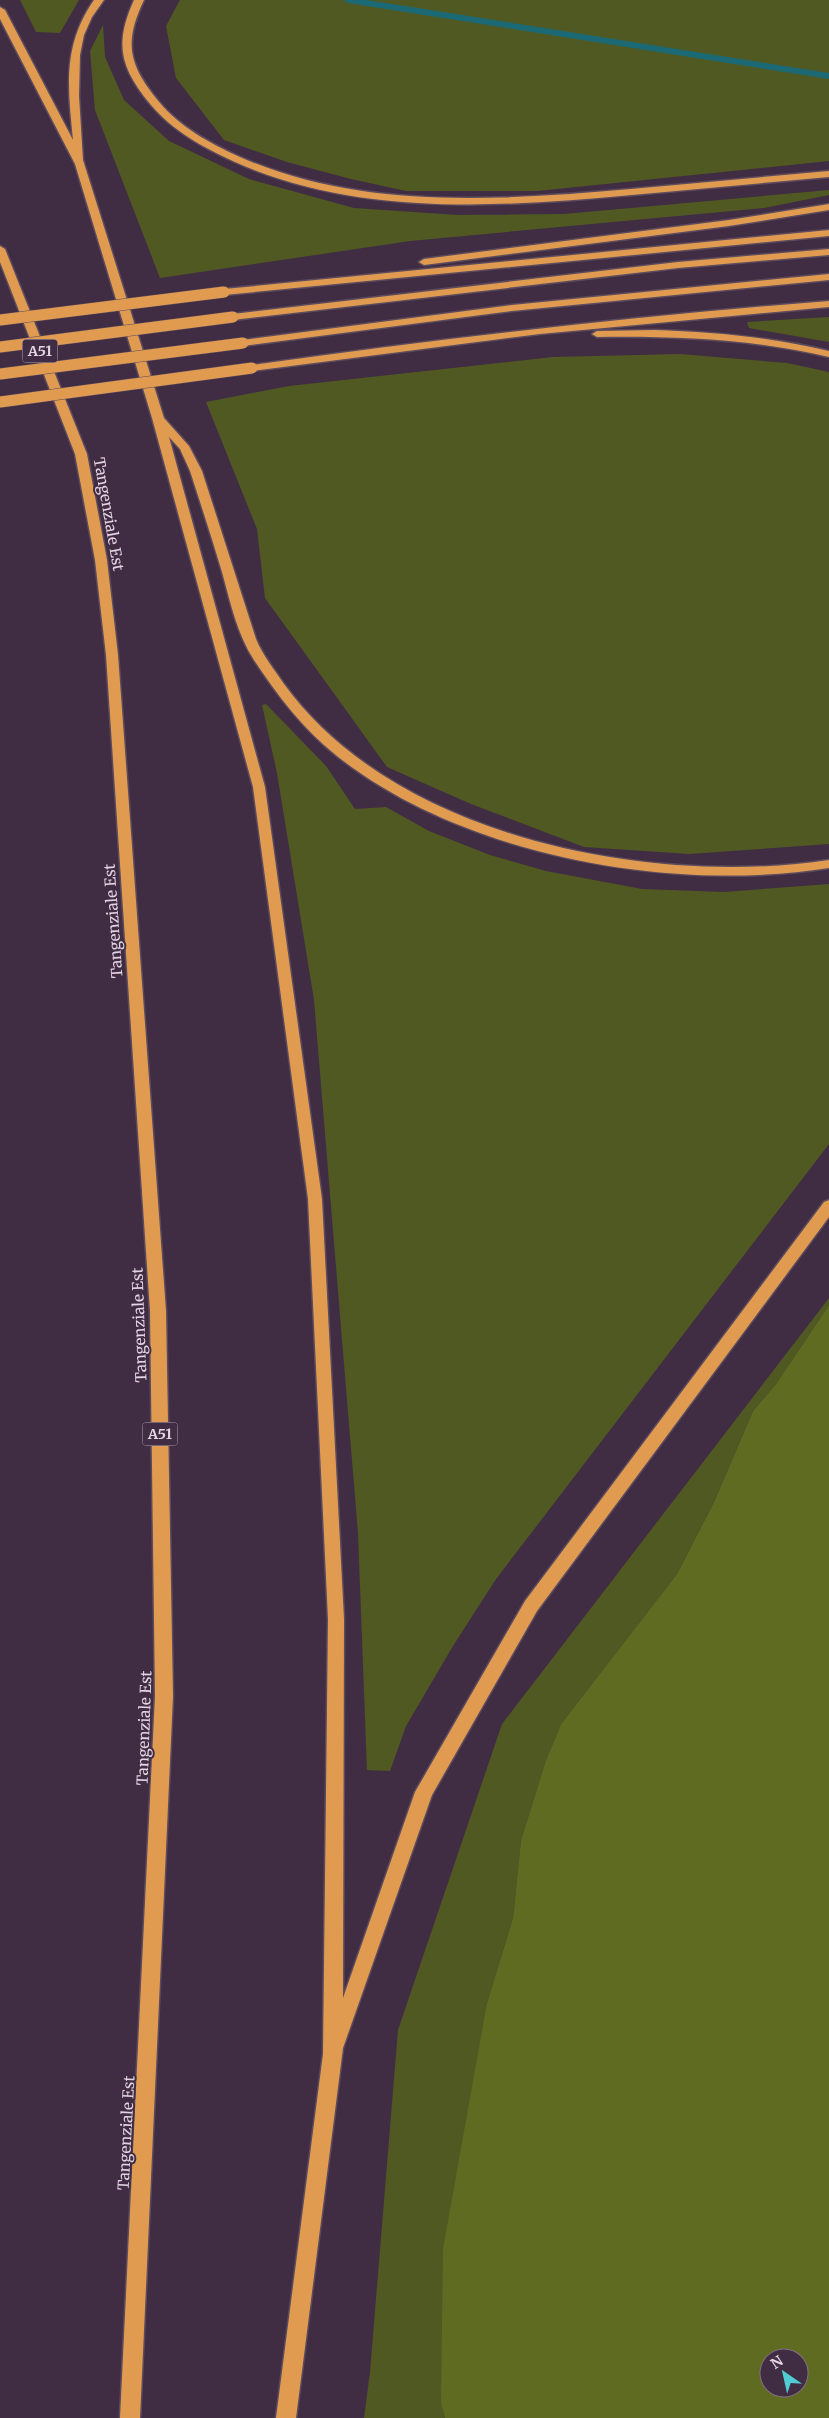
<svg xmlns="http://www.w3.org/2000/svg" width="829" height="2418" font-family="Merriweather,serif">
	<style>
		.green { fill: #505922 }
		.forest { fill: #5f6b20; fill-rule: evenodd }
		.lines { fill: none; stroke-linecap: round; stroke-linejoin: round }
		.stream { fill: #1c6976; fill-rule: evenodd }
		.highway-casing { stroke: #5c4b5d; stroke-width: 3 }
		.highway { fill: #e09b51; fill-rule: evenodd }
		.highway-bridge-casing { stroke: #5c4b5d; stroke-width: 12; stroke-linecap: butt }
		.highway-bridge { stroke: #e09b51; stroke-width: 11 }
		.labels { text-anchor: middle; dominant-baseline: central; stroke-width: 4; stroke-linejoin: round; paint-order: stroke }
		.shield { fill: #412d43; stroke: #b2a3b3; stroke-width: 1 }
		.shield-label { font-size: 14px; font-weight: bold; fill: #e2d5e3 }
		.street-label { font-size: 15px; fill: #e2d5e3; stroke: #412d43 }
	</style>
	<rect width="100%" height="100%" fill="#412d43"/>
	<path class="green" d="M 20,0 L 79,0 L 60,33 L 36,32 Z
		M 180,0 L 829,0 L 829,161 L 537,191 L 406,191 L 351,179 L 287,162 L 224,140 L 176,78 L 166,26 Z
		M 103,25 L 105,57 L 124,100 L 169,141 L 249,179 L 354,208 L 458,215 L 564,214 L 829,190 L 829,195 L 764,208 L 410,241 L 160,278 L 95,110 L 90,51 Z
		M 829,317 L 829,342 L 749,328 L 747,322 Z
		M 680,354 L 787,363 L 829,372 L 829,844 L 689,854 L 584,847 L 471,804 L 387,767 L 265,598 L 257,529 L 206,402 L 289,386 L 553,357 Z
		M 266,704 L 326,766 L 355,809 L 386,807 L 429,831 L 490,855 L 546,871 L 642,889 L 724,892 L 829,884 L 829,1144 L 496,1579 L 453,1646 L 406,1726 L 390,1771 L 367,1770 L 358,1533 L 314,1000 L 277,773 L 262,705 Z
		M 829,1298 L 829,1305 L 776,1384 L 753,1411 L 714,1502 L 677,1574 L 561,1724 L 546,1760 L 521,1840 L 513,1918 L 487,2003 L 441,2402 L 445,2418 L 364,2418 L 370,2372 L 398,2030 L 502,1724 Z"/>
	<path class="forest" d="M 829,1305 L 829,2418 L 445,2418 L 441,2403 L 443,2249 L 487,2003 L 513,1918 L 521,1840 L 546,1760 L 561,1724 L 677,1574 L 714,1502 L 753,1411 L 776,1384 ZM 769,2358 L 799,2358 L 799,2388 L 769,2388 Z"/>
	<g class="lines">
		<path class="stream" d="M 343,0 L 367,0 L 829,73 L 829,79 L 348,3 Z"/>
		<defs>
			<path id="highway" d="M 94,0 L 104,0 L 92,17 L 84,35 L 80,55 L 79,96 L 83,160 L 164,418 L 189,446 L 202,471 L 256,639 C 263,656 274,669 284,684 C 395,838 651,887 829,860 L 829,868 C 672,893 463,856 337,756 C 304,730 277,695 254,660 C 237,634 230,601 222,572 C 212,538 201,505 190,471 L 180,449 L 169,437 L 265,787 L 322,1199 L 344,1619 L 343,1998 L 415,1792 L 525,1601 L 824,1202 L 829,1200 L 829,1217 L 537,1611 L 432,1795 L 343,2048 L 296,2418 L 276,2418 L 323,2054 L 328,1619 L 308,1199 L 253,787 L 152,418 L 75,164 L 0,19 L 0,7 L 5,10 L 73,140 C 68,88 62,46 94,0 Z
				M 134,0 L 144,0 C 123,44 129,66 160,103 C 180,127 211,144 240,157 C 363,211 501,200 631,189 C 697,183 763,177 829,171 L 829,177 C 763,183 698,189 632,195 C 500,207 359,217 235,162 C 204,148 173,131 151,105 C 120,68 114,44 134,0 Z
				M 829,204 L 829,210 L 729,226 L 424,265 L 419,262 L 424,259 L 729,220 Z
				M 829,230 L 829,236 L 224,295 L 219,292 L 224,289 Z
				M 0,246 L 5,249 L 87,454 L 107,560 L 118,655 L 166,1311 L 173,1696 L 140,2418 L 120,2418 L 155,1696 L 150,1311 L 106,655 L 95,560 L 75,454 L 0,262 Z
				M 829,249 L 829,255 L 678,268 L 233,320 L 228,317 L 233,314 L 678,262 Z
				M 829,274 L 829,280 L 512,311 L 243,346 L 238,343 L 243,340 L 512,305 Z
				M 829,301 L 829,307 L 540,334 L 252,371 L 247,368 L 252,365 C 444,338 636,316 829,301 Z
				M 655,330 C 714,332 771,337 829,351 L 829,357 C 752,339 676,336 597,337 L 592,334 L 597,331 Z"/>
		</defs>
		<use href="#highway" class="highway-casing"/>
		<use href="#highway" class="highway"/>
		<defs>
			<path id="highway-bridge" d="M 0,320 L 224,292
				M 0,347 L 233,317
				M 0,374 L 243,343
				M 0,402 L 252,368"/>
		</defs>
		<use href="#highway-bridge" class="highway-bridge-casing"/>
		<use href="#highway-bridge" class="highway-bridge"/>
	</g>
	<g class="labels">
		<g class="shield">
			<rect x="22.5" y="339.5" width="35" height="23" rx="4"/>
			<rect x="142.5" y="1422.5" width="35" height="23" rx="4"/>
		</g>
		<g class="shield-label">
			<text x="40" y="351">A51</text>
			<text x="160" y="1434">A51</text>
		</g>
		<g class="street-label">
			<text transform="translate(109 514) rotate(80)">Tangenziale Est</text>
			<text transform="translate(113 921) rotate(-94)">Tangenziale Est</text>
			<text transform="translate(139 1325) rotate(-92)">Tangenziale Est</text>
			<text transform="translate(144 1728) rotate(-88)">Tangenziale Est</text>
			<text transform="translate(126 2133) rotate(-87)">Tangenziale Est</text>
		</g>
	</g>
	<g transform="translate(784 2373) rotate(326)"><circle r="24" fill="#412d43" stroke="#817083"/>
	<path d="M0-4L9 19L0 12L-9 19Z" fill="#51ccd4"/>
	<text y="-8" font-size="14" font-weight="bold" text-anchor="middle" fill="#e2d5e3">N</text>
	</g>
</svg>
